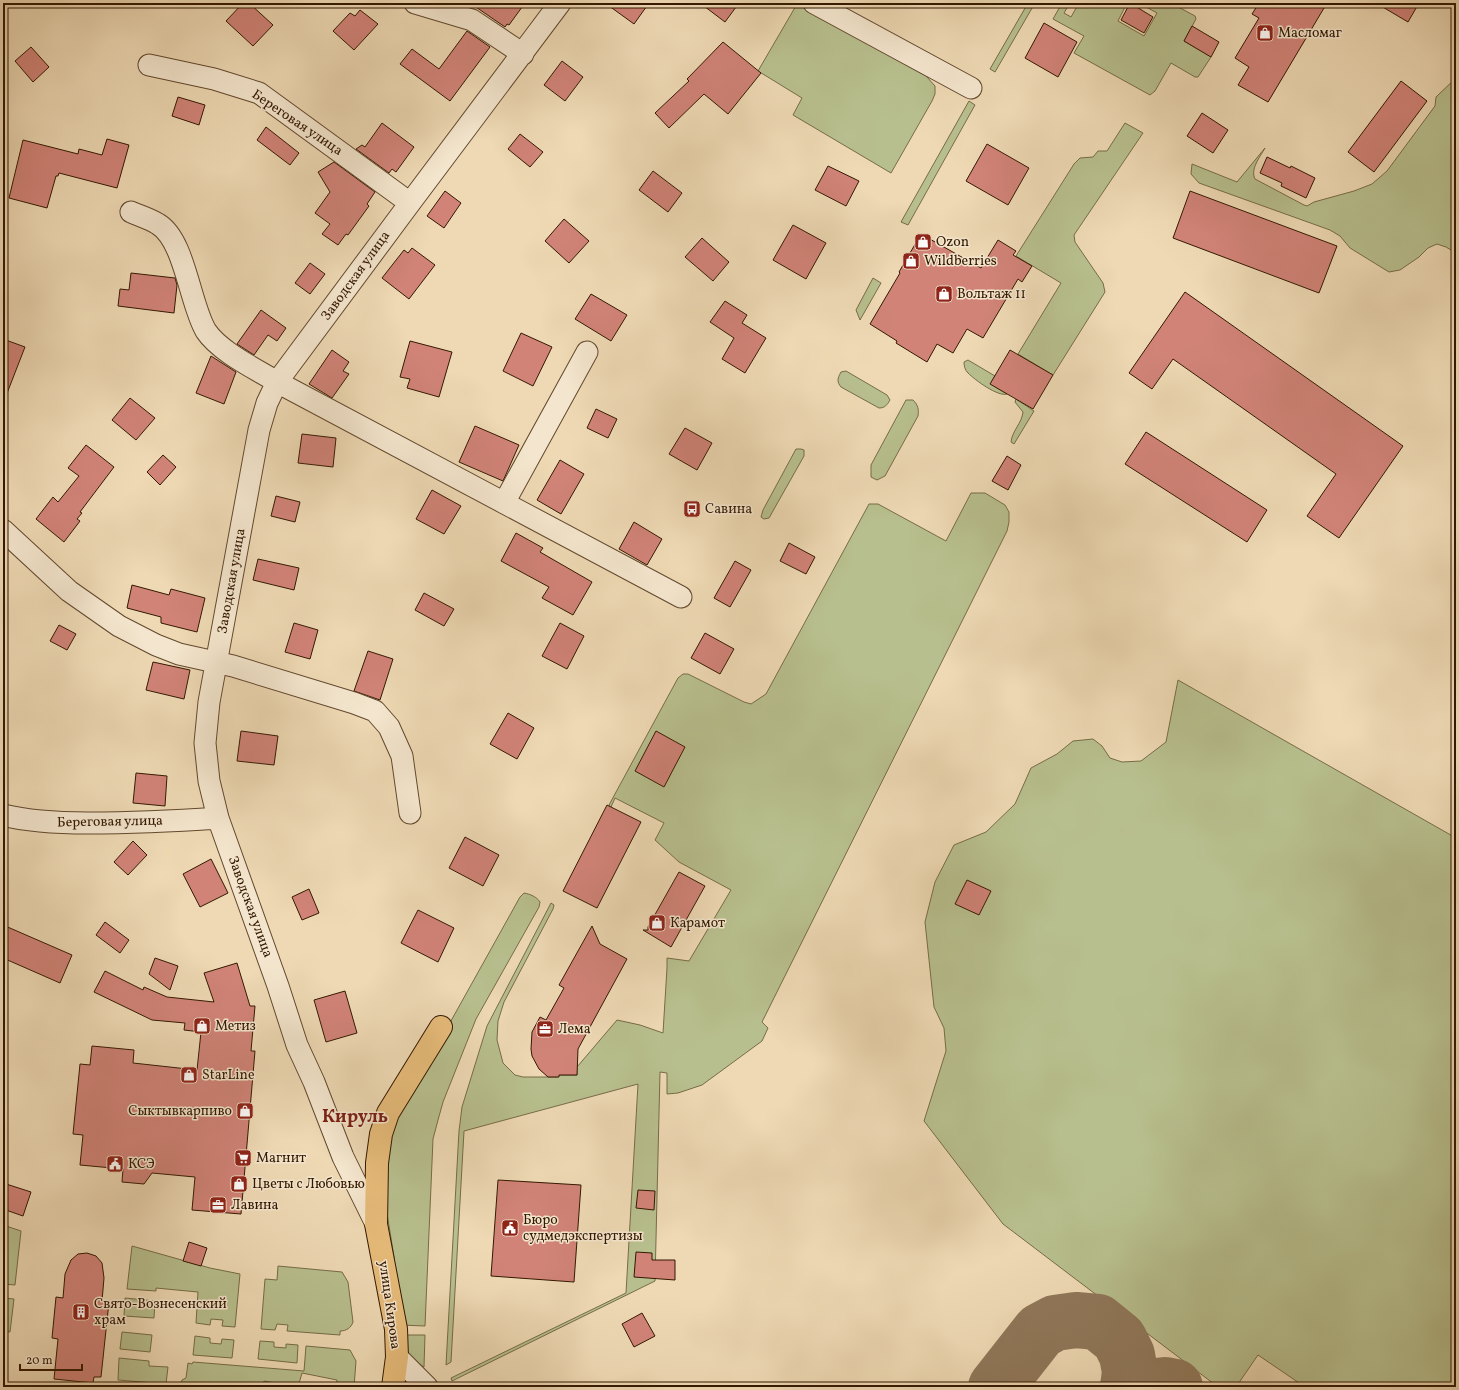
<svg xmlns="http://www.w3.org/2000/svg" width="1459" height="1390" font-family="Vollkorn,serif">
	<style>
		.green { fill: #b8bf8e; stroke: #766c47 }
		.lines { fill: none; stroke-linecap: round; stroke-linejoin: round }
		.taxiway { stroke: #90785a; stroke-width: 56 }
		.building { fill: #d18378; stroke: #331800 }
		.minor-casing { stroke: #62482d; stroke-width: 23 }
		.major-casing { stroke: #331800; stroke-width: 24 }
		.minor { stroke: #f4e6ce; stroke-width: 21 }
		.major { stroke: #e7bc7a; stroke-width: 22 }
		.labels { text-anchor: middle; dominant-baseline: central; stroke-width: 3; stroke-linejoin: round; paint-order: stroke }
		.poi-label { font-size: 14px; fill: #331800; stroke: #f4e6ce; text-anchor: start }
		.street-label { font-size: 14px; fill: #331800; stroke: #f4e6ce }
		.district-label { font-size: 18px; font-weight: bold; fill: #7a1f14; stroke: #f4e6ce }
	</style>
	<rect width="100%" height="100%" fill="#eed9b4"/>
	<filter id="stains"><feTurbulence type="fractalNoise" baseFrequency=".005" numOctaves="4"/><feColorMatrix values="0 0 0 0 .2 0 0 0 0 .09 0 0 0 0 .02 0 0 0 .5 -.17"/></filter>
	<radialGradient id="worn" r=".72"><stop offset=".6" stop-color="#630" stop-opacity="0"/><stop offset="1" stop-color="#630" stop-opacity=".3"/></radialGradient>
	<path class="green" d="M 1028,3 L 1035,3 L 995,72 L 990,69 Z
		M 1062,3 L 1070,3 L 1064,13 L 1071,17 L 1079,3 L 1127,3 L 1118,21 L 1144,36 L 1157,13 L 1139,3 L 1171,3 L 1195,16 L 1196,19 L 1184,41 L 1211,57 L 1198,77 L 1195,77 L 1171,63 L 1155,91 L 1150,95 L 1074,53 L 1084,36 L 1053,19 Z
		M 797,4 L 926,76 L 935,86 L 935,94 L 932,101 L 891,173 L 793,115 L 802,98 L 758,71 Z
		M 1456,78 L 1456,253 L 1446,247 L 1437,244 L 1428,248 L 1419,257 L 1400,270 L 1389,272 L 1350,248 L 1340,236 L 1330,230 L 1199,183 L 1191,174 L 1192,164 L 1237,182 L 1265,148 C 1260,157 1250,169 1255,179 L 1304,205 L 1307,206 L 1314,202 L 1354,191 L 1372,184 L 1387,171 L 1435,106 L 1436,97 Z
		M 969,101 L 975,105 L 908,225 L 901,222 Z
		M 1125,123 L 1143,133 L 1074,235 L 1075,242 L 1103,283 L 1105,292 L 1053,375 L 1018,354 L 1061,283 L 1016,256 L 1074,164 L 1080,158 L 1093,157 L 1098,151 L 1107,151 Z
		M 873,278 L 881,283 L 860,320 L 856,310 Z
		M 968,360 L 995,376 L 991,384 L 1007,394 C 998,397 975,380 968,373 C 965,370 964,366 964,362 Z
		M 846,371 L 887,395 L 890,400 C 887,405 885,408 879,408 L 841,387 C 837,382 837,379 841,372 Z
		M 1016,399 L 1034,411 L 1014,444 L 1011,442 C 1012,431 1022,423 1023,412 L 1015,402 Z
		M 906,400 L 913,400 C 918,405 919,409 918,416 L 885,476 L 877,480 L 871,477 L 871,465 Z
		M 796,449 L 801,449 L 804,450 L 804,456 L 769,518 L 764,519 L 761,517 L 763,510 Z
		M 971,493 L 985,493 L 1005,505 L 1009,512 L 1009,522 L 1007,531 L 762,1022 L 768,1028 L 762,1041 L 702,1085 L 678,1093 L 667,1094 L 667,1073 L 660,1072 L 655,1281 L 452,1381 L 451,1378 L 626,1293 L 638,1084 L 464,1131 L 451,1362 L 446,1365 L 459,1131 L 462,1107 L 487,1026 L 551,903 L 554,905 L 553,909 L 504,1002 L 498,1021 L 497,1040 L 503,1063 L 515,1075 L 523,1077 L 558,1077 L 559,1075 L 577,1075 L 577,1067 L 617,1020 L 640,1025 L 663,1033 L 667,968 L 667,958 L 689,961 L 731,890 L 679,862 L 655,840 L 664,823 L 615,798 L 611,807 L 609,805 L 678,678 L 683,674 L 688,674 L 744,702 L 751,704 L 766,694 L 869,504 L 878,504 L 946,541 Z
		M 1178,680 L 1456,838 L 1456,1387 L 1305,1387 L 1258,1355 L 1236,1387 L 1218,1387 L 1003,1224 L 924,1121 L 946,1051 L 944,1028 L 934,1007 L 925,922 L 935,882 L 954,845 L 986,832 L 1015,804 L 1031,768 L 1057,754 L 1073,741 L 1093,739 L 1102,746 L 1110,758 L 1122,762 L 1141,761 L 1166,742 Z
		M 524,893 C 530,894 537,897 540,902 L 539,907 L 476,1019 L 443,1102 L 438,1120 L 433,1139 L 425,1326 L 401,1325 L 394,1257 L 386,1207 L 387,1160 L 391,1138 L 398,1116 L 520,897 Z
		M 3,1225 L 21,1231 L 15,1285 L 3,1284 Z
		M 132,1246 L 210,1268 L 240,1274 L 235,1327 L 222,1326 L 223,1320 L 211,1319 L 210,1325 L 196,1323 L 198,1292 L 156,1288 L 156,1291 L 127,1289 Z
		M 278,1266 L 342,1272 L 348,1282 L 353,1322 C 351,1328 346,1331 340,1331 L 340,1335 L 287,1331 L 288,1325 L 277,1324 L 275,1330 L 261,1329 L 265,1279 L 277,1280 Z
		M 3,1298 L 14,1299 L 10,1332 L 3,1331 Z
		M 125,1298 L 155,1301 L 154,1318 L 124,1316 Z
		M 122,1332 L 152,1335 L 150,1352 L 120,1349 Z
		M 401,1335 L 425,1335 L 424,1367 L 404,1354 Z
		M 195,1336 L 210,1338 L 210,1343 L 221,1344 L 222,1339 L 234,1340 L 232,1358 L 193,1355 Z
		M 260,1341 L 274,1342 L 274,1347 L 286,1348 L 286,1344 L 298,1345 L 297,1363 L 258,1359 Z
		M 306,1346 L 350,1350 L 356,1361 L 354,1387 L 336,1387 L 337,1380 L 302,1373 L 298,1387 L 264,1381 L 262,1387 L 179,1387 L 182,1380 L 186,1378 L 188,1363 L 192,1364 L 193,1362 L 304,1371 Z
		M 119,1358 L 149,1361 L 149,1366 L 168,1367 L 166,1384 L 118,1380 Z"/>
	<g class="lines">
		<path class="taxiway" d="M 996,1387 L 1040,1331 L 1055,1323 L 1076,1320 L 1098,1322 L 1119,1339 L 1127,1355 L 1130,1372 L 1128,1387
			M 1146,1387 L 1165,1385 L 1175,1387"/>
	</g>
	<path class="building" d="M 243,3 L 249,3 L 273,25 L 253,46 L 226,21 Z
		M 470,3 L 525,3 L 509,25 L 507,24 L 505,27 Z
		M 605,3 L 649,3 L 634,24 Z
		M 700,3 L 739,3 L 725,22 Z
		M 1130,3 L 1153,17 L 1144,33 L 1121,20 Z
		M 1259,3 L 1327,3 L 1268,102 L 1238,85 L 1249,67 L 1235,58 L 1259,18 L 1252,14 Z
		M 1376,3 L 1419,3 L 1408,22 Z
		M 360,10 L 378,24 L 354,50 L 333,31 L 350,13 L 355,16 Z
		M 1044,23 L 1077,42 L 1058,77 L 1025,58 Z
		M 1192,26 L 1219,42 L 1211,57 L 1184,41 Z
		M 467,31 L 490,47 L 450,101 L 400,64 L 412,49 L 439,69 Z
		M 723,42 L 761,73 L 728,114 L 704,94 L 669,128 L 655,113 L 689,81 L 687,79 Z
		M 31,47 L 49,67 L 33,82 L 15,61 Z
		M 562,61 L 583,77 L 565,101 L 544,85 Z
		M 1401,81 L 1427,101 L 1374,172 L 1348,152 Z
		M 178,97 L 205,105 L 199,125 L 172,116 Z
		M 1202,113 L 1228,130 L 1213,153 L 1187,136 Z
		M 382,123 L 414,147 L 396,172 L 392,169 L 389,173 L 356,149 L 362,145 L 365,147 Z
		M 266,127 L 299,153 L 290,165 L 257,140 Z
		M 520,134 L 543,152 L 530,167 L 508,149 Z
		M 107,139 L 129,145 L 117,188 L 59,173 L 58,176 L 56,176 L 47,208 L 9,198 L 23,140 L 78,154 L 79,149 L 102,155 Z
		M 987,144 L 1029,168 L 1008,205 L 966,181 Z
		M 1267,157 L 1290,168 L 1291,166 L 1315,178 L 1306,198 L 1281,186 L 1282,183 L 1260,173 Z
		M 334,162 L 375,192 L 367,204 L 369,206 L 348,235 L 346,234 L 338,245 L 322,234 L 330,224 L 315,213 L 330,192 L 318,172 Z
		M 828,166 L 859,181 L 846,206 L 815,190 Z
		M 653,171 L 682,193 L 668,212 L 639,190 Z
		M 445,191 L 461,203 L 444,228 L 427,216 Z
		M 1190,191 L 1337,246 L 1319,293 L 1173,238 Z
		M 564,219 L 589,241 L 569,263 L 545,241 Z
		M 793,225 L 826,243 L 806,279 L 773,260 Z
		M 921,234 L 981,268 L 998,240 L 1016,251 L 1013,255 L 1032,266 L 1022,282 L 1018,279 L 983,338 L 967,329 L 953,353 L 937,344 L 927,362 L 896,343 L 897,341 L 870,324 L 900,273 L 899,272 Z
		M 702,238 L 729,262 L 713,281 L 685,257 Z
		M 412,248 L 435,265 L 409,299 L 382,278 L 404,250 L 408,253 Z
		M 310,263 L 325,274 L 310,294 L 295,283 Z
		M 131,273 L 175,278 L 177,285 L 174,313 L 118,306 L 120,289 L 129,290 Z
		M 1185,292 L 1403,446 L 1339,538 L 1307,516 L 1336,474 L 1173,359 L 1152,389 L 1129,373 Z
		M 591,294 L 627,315 L 611,341 L 575,319 Z
		M 725,301 L 747,315 L 742,323 L 766,338 L 745,373 L 722,359 L 734,338 L 710,322 Z
		M 261,310 L 286,328 L 277,341 L 268,335 L 254,355 L 237,344 Z
		M 521,333 L 552,347 L 533,386 L 503,371 Z
		M 3,339 L 25,347 L 4,401 L 3,401 Z
		M 410,341 L 452,352 L 439,397 L 407,388 L 410,379 L 400,377 Z
		M 332,350 L 349,362 L 343,371 L 349,374 L 332,398 L 309,384 Z
		M 1010,350 L 1053,375 L 1033,409 L 990,384 Z
		M 211,356 L 236,372 L 224,404 L 196,393 Z
		M 130,398 L 155,418 L 136,440 L 112,420 Z
		M 596,409 L 617,419 L 608,438 L 587,428 Z
		M 475,426 L 519,445 L 503,481 L 459,462 Z
		M 685,428 L 712,443 L 697,470 L 669,454 Z
		M 1146,432 L 1267,510 L 1247,542 L 1125,464 Z
		M 302,434 L 336,438 L 333,467 L 298,463 Z
		M 86,445 L 114,467 L 80,512 L 82,513 L 77,519 L 80,521 L 64,542 L 36,519 L 53,497 L 58,502 L 79,476 L 68,468 Z
		M 163,455 L 176,467 L 160,485 L 147,472 Z
		M 1007,456 L 1021,465 L 1008,490 L 992,481 Z
		M 560,460 L 584,474 L 561,514 L 537,500 Z
		M 432,490 L 461,506 L 444,534 L 416,519 Z
		M 276,496 L 300,502 L 295,522 L 271,516 Z
		M 634,522 L 662,539 L 647,565 L 619,549 Z
		M 516,533 L 543,548 L 540,552 L 592,582 L 573,615 L 542,598 L 549,587 L 501,561 Z
		M 789,543 L 815,557 L 806,574 L 780,561 Z
		M 258,559 L 299,568 L 294,590 L 253,580 Z
		M 735,561 L 751,570 L 730,607 L 714,598 Z
		M 132,585 L 169,595 L 171,589 L 205,598 L 197,632 L 161,623 L 161,617 L 127,608 Z
		M 424,593 L 454,609 L 444,626 L 415,610 Z
		M 294,623 L 318,630 L 310,659 L 285,652 Z
		M 560,623 L 584,636 L 567,669 L 542,656 Z
		M 59,625 L 76,634 L 67,650 L 50,641 Z
		M 705,633 L 734,649 L 720,674 L 691,658 Z
		M 368,651 L 393,659 L 380,700 L 354,691 Z
		M 153,662 L 190,670 L 184,699 L 146,690 Z
		M 508,713 L 534,728 L 517,759 L 490,744 Z
		M 241,731 L 278,736 L 274,765 L 237,761 Z
		M 656,731 L 685,747 L 664,787 L 635,771 Z
		M 136,773 L 167,776 L 165,806 L 133,803 Z
		M 607,805 L 641,822 L 597,908 L 563,891 Z
		M 465,837 L 499,855 L 483,886 L 449,868 Z
		M 133,841 L 147,855 L 128,875 L 114,862 Z
		M 211,859 L 228,893 L 200,907 L 183,874 Z
		M 679,872 L 705,886 L 671,947 L 643,930 L 648,930 L 648,927 Z
		M 967,880 L 991,891 L 979,915 L 955,904 Z
		M 309,889 L 319,913 L 302,920 L 292,897 Z
		M 418,910 L 454,928 L 438,962 L 401,943 Z
		M 105,922 L 129,940 L 120,953 L 96,935 Z
		M 3,925 L 72,955 L 60,983 L 3,958 Z
		M 592,926 L 600,944 L 627,959 L 578,1049 L 577,1075 L 559,1075 L 559,1077 L 548,1077 L 539,1069 L 532,1056 L 531,1049 L 532,1032 L 540,1017 L 546,1020 L 564,988 L 559,985 Z
		M 155,958 L 178,966 L 170,990 L 149,974 Z
		M 237,963 L 250,1006 L 255,1006 L 251,1051 L 255,1051 L 241,1214 L 192,1210 L 195,1177 L 152,1173 L 144,1184 L 122,1182 L 123,1169 L 80,1165 L 83,1135 L 73,1134 L 80,1064 L 90,1065 L 92,1046 L 134,1050 L 133,1063 L 197,1070 L 201,1032 L 184,1030 L 185,1023 L 152,1020 L 94,992 L 105,971 L 143,990 L 144,987 L 167,997 L 214,1002 L 204,973 Z
		M 345,991 L 357,1033 L 326,1042 L 314,1000 Z
		M 498,1180 L 581,1185 L 574,1282 L 491,1276 Z
		M 3,1183 L 31,1192 L 23,1216 L 3,1209 Z
		M 638,1190 L 655,1191 L 654,1210 L 636,1208 Z
		M 189,1242 L 207,1248 L 201,1266 L 183,1261 Z
		M 636,1252 L 652,1253 L 652,1260 L 675,1260 L 675,1280 L 634,1277 Z
		M 87,1253 L 96,1256 L 102,1263 L 104,1278 L 102,1301 L 109,1302 L 101,1377 L 94,1377 L 93,1383 L 54,1379 L 58,1339 L 52,1338 L 56,1297 L 63,1298 L 65,1274 L 71,1260 L 78,1254 Z
		M 642,1313 L 655,1336 L 634,1347 L 622,1324 Z"/>
	<g class="lines">
		<defs>
			<path id="minor" d="M 415,3 L 472,20 L 523,54
				M 814,3 L 971,88
				M 149,65 L 214,79 L 259,93 L 410,203
				M 131,212 C 140,216 150,219 158,224 C 185,240 190,305 206,331 C 220,352 256,369 277,382 L 681,597
				M 504,503 L 587,352
				M 3,530 L 69,591 L 119,626 L 156,645 L 179,654 L 233,666 L 354,703 L 375,711 L 389,727 L 402,756 L 410,813
				M 3,815 C 31,822 59,823 88,823 C 131,823 175,821 218,818
				M 376,1224 L 343,1157 L 314,1082 L 297,1045 L 278,986 L 218,818 L 209,781 L 205,743 L 209,702 L 259,430 L 267,403 L 277,382 L 410,203 L 560,3
				M 397,1357 L 427,1387"/>
			<path id="major" d="M 393,1387 L 397,1357 L 396,1329 L 376,1224 L 377,1163 L 381,1134 L 388,1113 L 441,1027"/>
		</defs>
		<use href="#minor" class="minor-casing"/>
		<use href="#major" class="major-casing"/>
		<use href="#minor" class="minor"/>
		<use href="#major" class="major"/>
	</g>
	<defs>
		<symbol id="shop-square" viewBox="-11 -11 22 22"><rect x="-9" y="-9" width="18" height="18" rx="4" fill="#8f2418" stroke="#f4e6ce"/><path d="M-5-2.5h2.3a2.7 3.5 0 0 1 5.4 0H5L5.5 6h-11ZM-1.5-2.5h3a1.5 2.3 0 0 0-3 0Z" fill="#fff"/></symbol>
		<symbol id="bus-square" viewBox="-11 -11 22 22"><rect x="-9" y="-9" width="18" height="18" rx="4" fill="#8f2418" stroke="#f4e6ce"/><path d="M-5-6H5V4H4V6H2V4H-2V6H-4V4H-5ZM-3.5-4V0h7V-4ZM-3.5 1.2v1.5H-2V1.2ZM2 1.2v1.5H3.5V1.2Z" fill="#fff"/></symbol>
		<symbol id="office-square" viewBox="-11 -11 22 22"><rect x="-9" y="-9" width="18" height="18" rx="4" fill="#8f2418" stroke="#f4e6ce"/><path d="M-6-3h4V-5.5h4V-3h4V5H-6ZM-1-4.5V-3h2v-1.5ZM-6 0V1H6V0Z" fill="#fff"/></symbol>
		<symbol id="supermarket-square" viewBox="-11 -11 22 22"><rect x="-9" y="-9" width="18" height="18" rx="4" fill="#8f2418" stroke="#f4e6ce"/><path d="M-6-5.5h2.5l.6 2H6L4.5 2H-2.5L-4.4-4H-6ZM-1.5 3.2a1.3 1.3 0 1 0 .1 0ZM3 3.2a1.3 1.3 0 1 0 .1 0Z" fill="#fff"/></symbol>
		<symbol id="civic-square" viewBox="-11 -11 22 22"><rect x="-9" y="-9" width="18" height="18" rx="4" fill="#8f2418" stroke="#f4e6ce"/><path d="M-.6-6.5H3V-4.5H.6V-3L4-1V1h2V6H-6V1h2V-1L-.6-3ZM-1.2 2.5V6h2.4V2.5Z" fill="#fff"/></symbol>
		<symbol id="building-square" viewBox="-11 -11 22 22"><rect x="-9" y="-9" width="18" height="18" rx="4" fill="#8f2418" stroke="#f4e6ce"/><path d="M-4-6H4V6H1V3H-1V6H-4ZM-2.5-4.3h1.7v1.8h-1.7ZM.8-4.3h1.7v1.8H.8ZM-2.5-1h1.7V.8h-1.7ZM.8-1h1.7V.8H.8Z" fill="#fff"/></symbol>
	</defs>
	<g fill-rule="evenodd">
		<use href="#shop-square" x="1255" y="23" width="20" height="20"/>
		<use href="#shop-square" x="913" y="232" width="20" height="20"/>
		<use href="#shop-square" x="901" y="251" width="20" height="20"/>
		<use href="#shop-square" x="934" y="284" width="20" height="20"/>
		<use href="#bus-square" x="682" y="499" width="20" height="20"/>
		<use href="#shop-square" x="647" y="913" width="20" height="20"/>
		<use href="#shop-square" x="192" y="1016" width="20" height="20"/>
		<use href="#office-square" x="535" y="1019" width="20" height="20"/>
		<use href="#shop-square" x="179" y="1065" width="20" height="20"/>
		<use href="#shop-square" x="235" y="1101" width="20" height="20"/>
		<use href="#supermarket-square" x="233" y="1148" width="20" height="20"/>
		<use href="#civic-square" x="105" y="1154" width="20" height="20"/>
		<use href="#shop-square" x="229" y="1174" width="20" height="20"/>
		<use href="#office-square" x="208" y="1195" width="20" height="20"/>
		<use href="#civic-square" x="500" y="1218" width="20" height="20"/>
		<use href="#building-square" x="71" y="1302" width="20" height="20"/>
	</g>
	<g class="labels">
		<g class="poi-label">
			<text x="1278" y="33">Масломаг</text>
			<text x="936" y="242">Ozon</text>
			<text x="924" y="261">Wildberries</text>
			<text x="957" y="294">Вольтаж 11</text>
			<text x="705" y="509">Савина</text>
			<text x="670" y="923">Карамот</text>
			<text x="215" y="1026">Метиз</text>
			<text x="558" y="1029">Лема</text>
			<text x="202" y="1075">StarLine</text>
			<text x="232" y="1111" text-anchor="end">Сыктывкарпиво</text>
			<text x="256" y="1158">Магнит</text>
			<text x="128" y="1164">КСЭ</text>
			<text x="252" y="1184">Цветы с Любовью</text>
			<text x="231" y="1205">Лавина</text>
			<text x="523" y="1220">Бюро<tspan x="523" dy="16">судмедэкспертизы</tspan></text>
			<text x="94" y="1304">Свято-Вознесенский<tspan x="94" dy="16">храм</tspan></text>
		</g>
		<g class="street-label">
			<text transform="translate(297 123) rotate(34)">Береговая улица</text>
			<text transform="translate(356 276) rotate(-54)">Заводская улица</text>
			<text transform="translate(232 581) rotate(-80)">Заводская улица</text>
			<text transform="translate(110 822) rotate(-1)">Береговая улица</text>
			<text transform="translate(250 907) rotate(70)">Заводская улица</text>
			<text transform="translate(389 1305) rotate(82)">улица Кирова</text>
		</g>
		<g class="district-label">
			<text x="355" y="1117">Кируль</text>
		</g>
	</g>
	<rect width="1459" height="1390" fill="none" stroke="#eed9b4" stroke-width="16"/>
	<rect x="4" y="4" width="1451" height="1382" fill="none" stroke="#331800" stroke-width="2"/>
	<rect x="8" y="8" width="1443" height="1374" fill="none" stroke="#331800"/>
	<path d="M20 1364v6h62v-6" fill="none" stroke="#331800" stroke-width="2"/>
	<text x="26" y="1364" font-size="12" fill="#331800" stroke="#f4e6ce" stroke-width="3" paint-order="stroke">20 m</text>
	<rect width="100%" height="100%" filter="url(#stains)"/>
	<rect width="100%" height="100%" fill="url(#worn)"/>
</svg>
